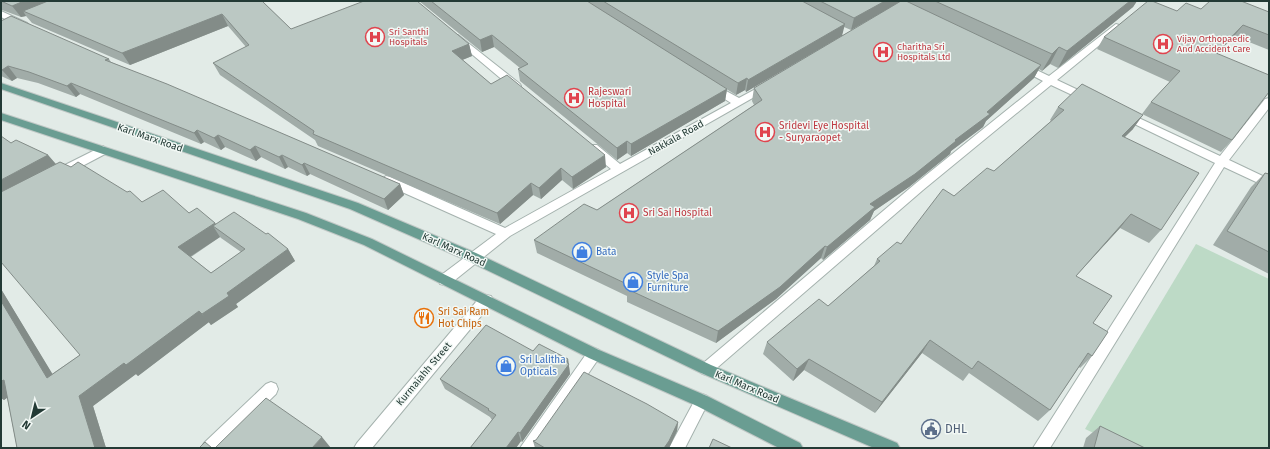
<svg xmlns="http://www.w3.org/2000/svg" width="1270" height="449" font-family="'Fira Sans',sans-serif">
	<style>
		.green { fill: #bddac6 }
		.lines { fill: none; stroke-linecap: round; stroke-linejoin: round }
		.minor-casing { stroke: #a5b2ae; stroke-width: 2 }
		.major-casing { stroke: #c1c8c6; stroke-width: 2 }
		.minor { fill: #fff; fill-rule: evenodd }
		.major { fill: #6a9d92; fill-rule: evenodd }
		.wall { fill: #a1aca8; fill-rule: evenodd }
		.shaded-wall { fill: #838c88 }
		.building { fill: #bbc8c3; stroke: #838c88 }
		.labels { text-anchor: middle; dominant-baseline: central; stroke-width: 3; stroke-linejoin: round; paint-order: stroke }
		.far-health-label { font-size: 9px; fill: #be3a42; stroke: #f2f8f5; text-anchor: start }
		.health-label { font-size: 10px; fill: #be3a42; stroke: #f2f8f5; text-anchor: start }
		.street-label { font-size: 10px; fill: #233a35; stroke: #f2f8f5 }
		.shop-label { font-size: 10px; fill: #366cbe; stroke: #f2f8f5; text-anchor: start }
		.food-label { font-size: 10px; fill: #c56008; stroke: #f2f8f5; text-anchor: start }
		.near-service-label { font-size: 12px; fill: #4e5e75; stroke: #f2f8f5; text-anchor: start }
	</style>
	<rect width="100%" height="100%" fill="#e2ebe7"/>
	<path class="green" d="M 1196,244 L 1269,279 L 1269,448 L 1126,448 L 1085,429 Z"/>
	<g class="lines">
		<defs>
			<path id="minor" d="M 1,11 L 27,23 L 29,25 L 27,27 L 21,27 L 1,17 Z
				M 1116,24 L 1119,25 L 1119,29 L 1057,80 L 1093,97 L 1094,99 L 1093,101 L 1085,101 L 1051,85 L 923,190 L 711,373 L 706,375 L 701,373 L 699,369 L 701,365 L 915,184 L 1043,81 L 1020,69 L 1018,67 L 1020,65 L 1026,65 L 1049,76 Z
				M 458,35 L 520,84 L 521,86 L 520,88 L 512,88 L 455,40 L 455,36 Z
				M 713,84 L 739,98 L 763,85 L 771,85 L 772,87 L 510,236 L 450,284 L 445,285 L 440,284 L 439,280 L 440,276 L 496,234 L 382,183 L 380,180 L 386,176 L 390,177 L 505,228 L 611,169 L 589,151 L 588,148 L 589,145 L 597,145 L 620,164 L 731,103 L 709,89 L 708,87 L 709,85 Z
				M 1269,98 L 1269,108 L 1229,160 L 1269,179 L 1269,188 L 1224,167 L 1050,448 L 1033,448 L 1215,163 L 1120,117 L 1119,115 L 1120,113 L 1128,113 L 1220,156 L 1265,99 Z
				M 103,146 L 108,150 L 107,153 L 69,173 L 61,173 L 59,170 L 61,167 Z
				M 486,295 L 491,296 L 493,300 L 491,304 L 372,448 L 354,448 L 357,443 L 481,296 Z
				M 594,348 L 599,350 L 601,354 L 599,358 L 537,448 L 520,448 L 589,350 Z
				M 271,382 L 276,384 L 278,389 L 276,394 L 220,448 L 201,448 L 204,443 L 266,384 Z
				M 702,394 L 707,396 L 709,401 L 685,448 L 669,448 L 697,396 Z"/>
			<path id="major" d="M 1,83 L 358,203 L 476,253 L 711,365 L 897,443 L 900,448 L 874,448 L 701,373 L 468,261 L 350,209 L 1,89 Z
				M 1,113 L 306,213 L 372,239 L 599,350 L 707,396 L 800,443 L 803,448 L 779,448 L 697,406 L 589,358 L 364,245 L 298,219 L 1,120 Z"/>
		</defs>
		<use href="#minor" class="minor-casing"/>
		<use href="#major" class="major-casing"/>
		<use href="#minor" class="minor"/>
		<use href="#major" class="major"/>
	</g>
	<path class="wall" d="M 1,1 L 262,1 L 291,29 L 469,44 L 472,56 L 462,60 L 491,84 L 606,167 L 573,189 L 562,180 L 541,199 L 533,195 L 500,224 L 318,146 L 315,140 L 220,75 L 213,63 L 246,47 L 228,26 L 130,65 L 32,23 L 26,16 L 21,17 L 2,10 L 1,11 Z
		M 419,1 L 906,1 L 910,3 L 910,1 L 1137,1 L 1133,7 L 1058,68 L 1050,64 L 1042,71 L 1039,69 L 1034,78 L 986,121 L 983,127 L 951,151 L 950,154 L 909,187 L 874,211 L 870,220 L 823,260 L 821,258 L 776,299 L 716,343 L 627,302 L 627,296 L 537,253 L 534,240 L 597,210 L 754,105 L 752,101 L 754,88 L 879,14 L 851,30 L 844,27 L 746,92 L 745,90 L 736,95 L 691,67 L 727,89 L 725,101 L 631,156 L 627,153 L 617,160 L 520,81 L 518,69 L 520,68 L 494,47 L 482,52 Z
		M 1201,9 L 1269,12 L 1269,50 L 1234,36 L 1218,53 L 1232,140 L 1221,152 L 1142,114 L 1151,102 L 1170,82 L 1097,49 L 1104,37 L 1177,11 Z
		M 1,19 L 2,21 L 109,59 L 111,62 L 400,184 L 404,195 L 388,210 L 310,174 L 307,176 L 288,167 L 285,169 L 261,157 L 256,161 L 225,147 L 221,150 L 204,142 L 201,144 L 80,94 L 76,97 L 38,83 L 17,78 L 12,81 L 1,76 Z
		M 1058,107 L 1133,129 L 1125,137 L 1161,230 L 1149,243 L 1120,228 L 1076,276 L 1092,356 L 1080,368 L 1079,367 L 1050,410 L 1038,421 L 969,373 L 963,381 L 922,353 L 875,413 L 804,370 L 793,381 L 763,354 L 767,342 L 828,306 L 874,266 L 877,259 L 901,244 L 954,196 L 994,171 L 1051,121 L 1050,120 Z
		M 11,143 L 48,155 L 56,164 L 142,202 L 189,213 L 215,223 L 216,224 L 288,249 L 295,261 L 236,304 L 238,307 L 211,325 L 209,322 L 138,376 L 136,374 L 93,406 L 106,448 L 17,448 L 7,397 L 4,400 L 1,398 L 1,289 L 52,374 L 80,355 ZM 220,237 L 221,238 L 241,252 L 211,273 L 191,257 Z
		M 1265,173 L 1269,174 L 1269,173 L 1269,274 L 1213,245 L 1251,187 Z
		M 533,351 L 568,359 L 570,374 L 522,442 L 521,441 L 516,448 L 470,448 L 492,420 L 490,417 L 445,389 L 440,379 Z
		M 678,422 L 677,431 L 669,448 L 535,448 L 533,441 Z
		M 1100,426 L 1145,448 L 1083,448 L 1086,438 Z"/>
	<path class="shaded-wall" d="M 24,1 L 65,1 L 23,11 L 26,16 L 21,17 L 12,6 Z
		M 885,1 L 902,1 L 851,30 L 854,18 Z
		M 1130,1 L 1137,1 L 1133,7 L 1058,68 L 1067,51 Z
		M 222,14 L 228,26 L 130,65 L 122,53 Z
		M 845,24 L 842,36 L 746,92 L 748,80 Z
		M 1243,25 L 1234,36 L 1207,64 L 1216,53 Z
		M 492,35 L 494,47 L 482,52 L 480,40 Z
		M 469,44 L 472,56 L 455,63 L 452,51 Z
		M 1059,47 L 1050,64 L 1042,71 L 1052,54 Z
		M 1041,65 L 1034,78 L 986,121 L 983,127 L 951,151 L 950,154 L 909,187 L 874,211 L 870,220 L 823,260 L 827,247 L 870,204 L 955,140 L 987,112 Z
		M 8,66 L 17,78 L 12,81 L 2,70 Z
		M 747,78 L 745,90 L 736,95 L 738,83 Z
		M 71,83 L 80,94 L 76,97 L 67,86 Z
		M 727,89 L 725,101 L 631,156 L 631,144 Z
		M 1143,115 L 1133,129 L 1112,149 L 1122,136 Z
		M 197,130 L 204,142 L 201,144 L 194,133 Z
		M 218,135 L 225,147 L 221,150 L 214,138 Z
		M 627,141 L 627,153 L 617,160 L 617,148 Z
		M 255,146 L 261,157 L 256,161 L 250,150 Z
		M 48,155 L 59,168 L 1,198 L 1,180 Z
		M 282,155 L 288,167 L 285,169 L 279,157 Z
		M 605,155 L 606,167 L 573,189 L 572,177 Z
		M 304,163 L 310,174 L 307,176 L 302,165 Z
		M 561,168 L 562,180 L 541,199 L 539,188 Z
		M 531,183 L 533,195 L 500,224 L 497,213 Z
		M 400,184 L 404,195 L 388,210 L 384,199 Z
		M 1131,214 L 1120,228 L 1065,288 L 1076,276 Z
		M 215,223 L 223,233 L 213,226 L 220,237 L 188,258 L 178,247 Z
		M 825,246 L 821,258 L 776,299 L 716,343 L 718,331 Z
		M 288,249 L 295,261 L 236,304 L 238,307 L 211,325 L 202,314 L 227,293 Z
		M 1,289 L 61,388 L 47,378 L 1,301 Z
		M 199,311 L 209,322 L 138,376 L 136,374 L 93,406 L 106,448 L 95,448 L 79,396 L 124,363 Z
		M 930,340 L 922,353 L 875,413 L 882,402 Z
		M 568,359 L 570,374 L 522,442 L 520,433 Z
		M 809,359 L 804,370 L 793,381 L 797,369 Z
		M 4,380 L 19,390 L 4,400 L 1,398 L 1,381 Z
		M 678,422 L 677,431 L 669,448 L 664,448 Z
		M 518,432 L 521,441 L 516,448 L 506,448 Z
		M 322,437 L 331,448 L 312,448 Z"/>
	<path class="building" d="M 1,1 L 24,1 L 12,6 Z
		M 48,1 L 262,1 L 291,29 L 364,1 L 417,1 L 469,44 L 452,51 L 491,84 L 507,75 L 605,155 L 572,177 L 561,168 L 539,188 L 531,183 L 497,213 L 313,134 L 314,131 L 213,63 L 249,45 L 222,14 L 122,53 L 23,11 Z
		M 431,1 L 587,1 L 727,89 L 631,144 L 627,141 L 617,148 L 518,69 L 528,64 L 492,35 L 480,40 Z
		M 603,1 L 802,1 L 845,24 L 748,80 L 747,78 L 738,83 Z
		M 820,1 L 885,1 L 854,18 Z
		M 901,1 L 906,1 L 1041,65 L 987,112 L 990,114 L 955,140 L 956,141 L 915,174 L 870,204 L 875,207 L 827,247 L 825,246 L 780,287 L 718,331 L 627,289 L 631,286 L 534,240 L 584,204 L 597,210 L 762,100 L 754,88 Z
		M 935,1 L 1130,1 L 1067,51 L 1059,47 L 1052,54 Z
		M 1148,1 L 1152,1 L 1177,11 L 1186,3 L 1201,9 L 1210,1 L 1241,1 L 1269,12 L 1269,35 L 1243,25 L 1216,53 L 1269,75 L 1269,92 L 1232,140 L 1151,102 L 1180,71 L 1104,37 Z
		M 11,16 L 109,59 L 105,60 L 167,84 L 400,184 L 384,199 L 304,163 L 302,165 L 282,155 L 279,157 L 255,146 L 250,150 L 218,135 L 214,138 L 197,130 L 194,133 L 71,83 L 67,86 L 29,72 L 8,66 L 2,70 L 1,69 L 1,21 Z
		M 1082,84 L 1143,115 L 1122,136 L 1199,173 L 1161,230 L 1131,214 L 1076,276 L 1112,296 L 1093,323 L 1108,332 L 1092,356 L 1088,353 L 1050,410 L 978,361 L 972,369 L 930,340 L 882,402 L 809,359 L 797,369 L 767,342 L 819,299 L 828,306 L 880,261 L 877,259 L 897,242 L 901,244 L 943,189 L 954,196 L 987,168 L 994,171 L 1064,110 L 1058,107 Z
		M 1,136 L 11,143 L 16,140 L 48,155 L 1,180 Z
		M 60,162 L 71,167 L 78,162 L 127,192 L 130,191 L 142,202 L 163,190 L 189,213 L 197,208 L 215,223 L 178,247 L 211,273 L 245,249 L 213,226 L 234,212 L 266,234 L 268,233 L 288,249 L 227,293 L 229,296 L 202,314 L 199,311 L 126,365 L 124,363 L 79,396 L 95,448 L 17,448 L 4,380 L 1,381 L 1,301 L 47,378 L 80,355 L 1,262 L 1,192 Z
		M 1265,173 L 1269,174 L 1269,252 L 1227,231 Z
		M 486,325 L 533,351 L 539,344 L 568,359 L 566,362 L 569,364 L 520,433 L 518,432 L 506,448 L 470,448 L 496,415 L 488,410 L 489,409 L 440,379 Z
		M 584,372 L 647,404 L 678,422 L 669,441 L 664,448 L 545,448 L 533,441 L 536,440 Z
		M 266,398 L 322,437 L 312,448 L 215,448 Z
		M 1100,426 L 1145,448 L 1094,448 Z
		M 713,439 L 732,448 L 709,448 Z
		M 205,442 L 212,448 L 199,448 Z"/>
	<defs>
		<symbol id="hospital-ring" viewBox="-11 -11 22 22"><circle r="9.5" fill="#f2f8f5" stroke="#e0444e" stroke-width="1.5"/><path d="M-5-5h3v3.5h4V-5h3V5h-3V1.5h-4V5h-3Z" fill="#e0444e"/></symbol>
		<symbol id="shop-ring" viewBox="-11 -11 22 22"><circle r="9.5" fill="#f2f8f5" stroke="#3f7fe0" stroke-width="1.5"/><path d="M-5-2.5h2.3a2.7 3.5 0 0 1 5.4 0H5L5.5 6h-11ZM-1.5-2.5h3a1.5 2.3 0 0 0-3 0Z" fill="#3f7fe0"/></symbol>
		<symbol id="restaurant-ring" viewBox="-11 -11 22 22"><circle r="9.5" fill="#f2f8f5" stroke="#e8710a" stroke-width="1.5"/><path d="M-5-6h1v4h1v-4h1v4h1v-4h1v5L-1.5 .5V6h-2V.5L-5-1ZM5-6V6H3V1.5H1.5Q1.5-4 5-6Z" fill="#e8710a"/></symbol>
		<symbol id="civic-ring" viewBox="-11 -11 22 22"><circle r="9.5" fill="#f2f8f5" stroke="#5c6f8a" stroke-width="1.5"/><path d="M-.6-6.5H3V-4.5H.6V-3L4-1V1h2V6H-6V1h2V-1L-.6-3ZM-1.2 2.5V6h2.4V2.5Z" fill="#5c6f8a"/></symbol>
	</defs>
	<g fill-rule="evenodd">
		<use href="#hospital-ring" x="364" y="26" width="22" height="22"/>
		<use href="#hospital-ring" x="1152" y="33" width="22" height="22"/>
		<use href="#hospital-ring" x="872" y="41" width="22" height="22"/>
		<use href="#hospital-ring" x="563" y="87" width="22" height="22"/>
		<use href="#hospital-ring" x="754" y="121" width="22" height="22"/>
		<use href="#hospital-ring" x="618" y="202" width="22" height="22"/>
		<use href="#shop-ring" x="571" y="241" width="22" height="22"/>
		<use href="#shop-ring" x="622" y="271" width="22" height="22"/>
		<use href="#restaurant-ring" x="413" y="307" width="22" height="22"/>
		<use href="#shop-ring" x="495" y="355" width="22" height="22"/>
		<use href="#civic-ring" x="920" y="418" width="22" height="22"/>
	</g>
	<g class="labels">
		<g class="far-health-label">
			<text x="389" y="32">Sri Santhi<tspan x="389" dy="10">Hospitals</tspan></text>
			<text x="1177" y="39">Vijay Orthopaedic<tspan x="1177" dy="10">And Accident Care</tspan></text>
			<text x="897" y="47">Charitha Sri<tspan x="897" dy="10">Hospitals Ltd</tspan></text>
		</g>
		<g class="health-label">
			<text x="588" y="92">Rajeswari<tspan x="588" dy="12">Hospital</tspan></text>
			<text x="779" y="126">Sridevi Eye Hospital<tspan x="779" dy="12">- Suryaraopet</tspan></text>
			<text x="643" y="213">Sri Sai Hospital</text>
		</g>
		<g class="street-label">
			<text transform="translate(150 138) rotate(19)">Karl Marx Road</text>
			<text transform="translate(676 138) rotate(-29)">Nakkala Road</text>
			<text transform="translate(454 250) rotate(24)">Karl Marx Road</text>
			<text transform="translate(424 374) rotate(-50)">Kurmaiahh Street</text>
			<text transform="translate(747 387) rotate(23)">Karl Marx Road</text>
		</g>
		<g class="shop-label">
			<text x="596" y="252">Bata</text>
			<text x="647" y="276">Style Spa<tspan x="647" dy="12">Furniture</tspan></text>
			<text x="520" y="360">Sri Lalitha<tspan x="520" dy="12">Opticals</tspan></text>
		</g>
		<g class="food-label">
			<text x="438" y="312">Sri Sai Ram<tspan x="438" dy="12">Hot Chips</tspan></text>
		</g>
		<g class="near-service-label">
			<text x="945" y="429">DHL</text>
		</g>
	</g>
	<rect width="1270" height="449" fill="none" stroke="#233a35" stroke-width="4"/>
	<g transform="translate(32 417) rotate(215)" stroke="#f2f8f5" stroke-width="3" paint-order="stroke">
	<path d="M0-3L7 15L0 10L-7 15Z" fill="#233a35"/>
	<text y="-6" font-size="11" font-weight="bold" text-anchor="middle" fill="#233a35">N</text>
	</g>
</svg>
